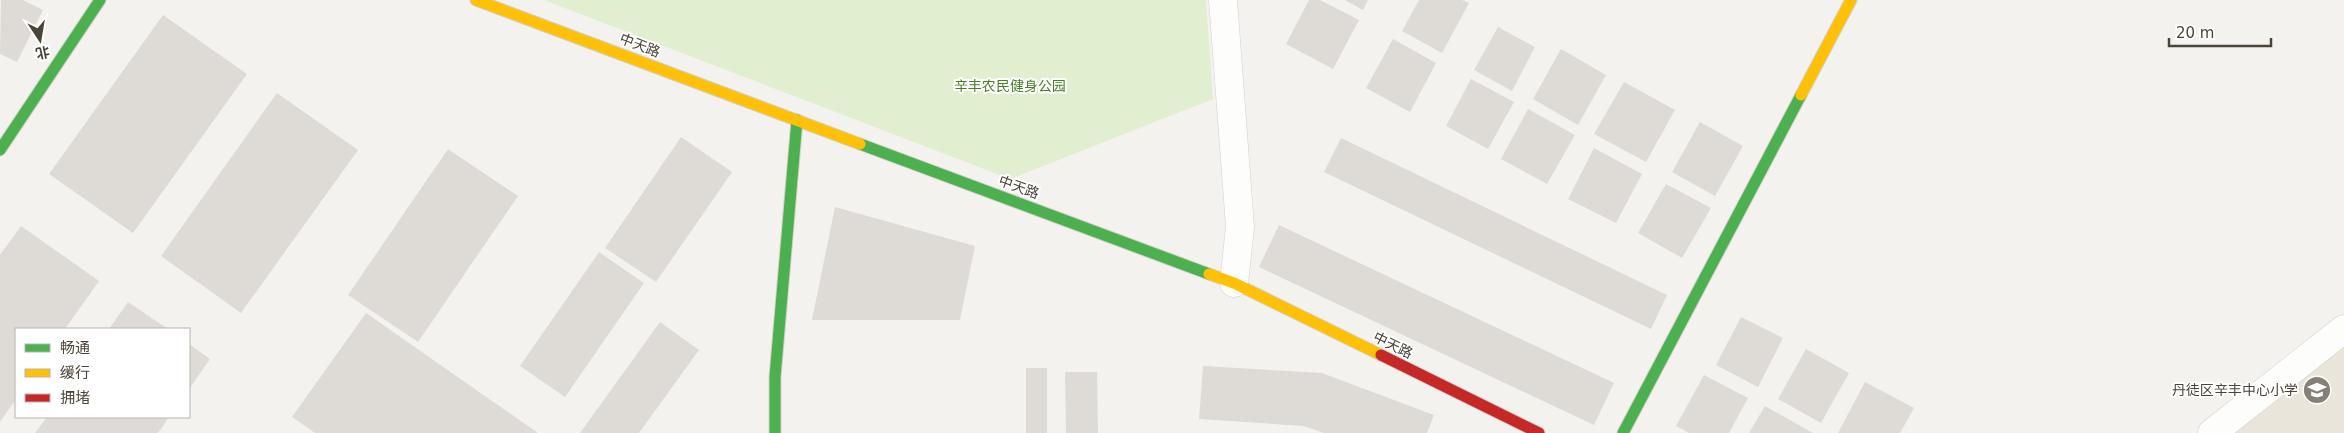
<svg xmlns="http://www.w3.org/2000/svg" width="2344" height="433" font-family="'DejaVu Sans','Noto Sans SC',sans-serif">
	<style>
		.education { fill: #eae5da }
		.green { fill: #e1eecf }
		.building { fill: #dedbd6 }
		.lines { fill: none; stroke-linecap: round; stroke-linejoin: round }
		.street-casing { stroke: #d2d0cb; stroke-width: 29 }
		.fast-casing { stroke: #d3cfc5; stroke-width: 13 }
		.slow-casing { stroke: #d3cfc5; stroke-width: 13 }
		.jam-casing { stroke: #d3cfc5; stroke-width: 13 }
		.street { stroke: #fdfdfc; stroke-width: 28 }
		.fast { stroke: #4caf50; stroke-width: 11 }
		.slow { stroke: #ffc107; stroke-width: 11 }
		.jam { stroke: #c62828; stroke-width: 11 }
		.labels { text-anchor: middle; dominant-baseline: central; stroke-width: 4; stroke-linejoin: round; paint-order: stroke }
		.street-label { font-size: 14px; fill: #4b4439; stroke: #fff }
		.park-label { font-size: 14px; fill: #4a7f2a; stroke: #fff }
		.poi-label { font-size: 14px; fill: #4b4439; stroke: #fff; text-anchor: end }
	</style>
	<rect width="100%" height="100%" fill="#f4f2ee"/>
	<path class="education" d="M 2344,347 L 2344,433 L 2235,433 Z"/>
	<path class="green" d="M 544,0 L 1206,0 L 1213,99 L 1010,179 Z"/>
	<path class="building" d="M 1,0 L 23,0 L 43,10 L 17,62 L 0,54 Z
		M 1309,0 L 1320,0 L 1359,20 L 1333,69 L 1286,44 Z
		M 1345,0 L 1368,0 L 1363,10 Z
		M 1419,0 L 1462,0 L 1469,3 L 1442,53 L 1402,31 Z
		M 163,15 L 247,74 L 133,233 L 49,174 Z
		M 1498,27 L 1535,47 L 1512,91 L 1474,70 Z
		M 1393,39 L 1436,63 L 1410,112 L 1366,88 Z
		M 1561,49 L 1606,75 L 1578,125 L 1533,99 Z
		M 1471,79 L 1514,102 L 1488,149 L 1446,126 Z
		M 1624,82 L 1675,110 L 1646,162 L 1594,134 Z
		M 277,93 L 358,150 L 241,313 L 161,256 Z
		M 1528,109 L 1575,135 L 1547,184 L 1501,159 Z
		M 1700,122 L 1743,146 L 1715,196 L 1672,172 Z
		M 681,137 L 732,172 L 656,282 L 605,248 Z
		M 1341,138 L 1667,295 L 1651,329 L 1324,172 Z
		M 1594,148 L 1642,174 L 1616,223 L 1568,199 Z
		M 448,149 L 518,196 L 418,342 L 348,295 Z
		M 1666,184 L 1711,208 L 1682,258 L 1638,233 Z
		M 835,207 L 975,246 L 960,320 L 812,320 Z
		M 1279,225 L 1614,383 L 1594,425 L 1259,267 Z
		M 21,226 L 99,281 L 65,329 L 16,329 L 16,399 L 0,422 L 0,255 Z
		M 599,252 L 644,283 L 565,397 L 520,366 Z
		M 128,302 L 168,329 L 109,329 Z
		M 366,313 L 538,433 L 315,433 L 292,417 Z
		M 1741,317 L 1783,338 L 1758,387 L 1716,365 Z
		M 660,322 L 699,350 L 639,433 L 580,433 Z
		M 189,344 L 210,359 L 189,389 Z
		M 1806,349 L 1849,373 L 1821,423 L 1778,399 Z
		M 1203,366 L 1322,373 L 1434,415 L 1427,433 L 1324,433 L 1304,426 L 1199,419 Z
		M 1026,368 L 1047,368 L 1047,433 L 1026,433 Z
		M 1065,372 L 1097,372 L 1098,433 L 1066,433 Z
		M 1704,375 L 1748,398 L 1729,433 L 1689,433 L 1676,426 Z
		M 1865,382 L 1914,408 L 1900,433 L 1838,433 Z
		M 1765,406 L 1813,433 L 1749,433 Z
		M 47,417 L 169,417 L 158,433 L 35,433 Z"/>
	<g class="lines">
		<defs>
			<path id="street" d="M 1223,0 L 1240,227 L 1234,283
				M 2212,433 L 2344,329"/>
			<path id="fast" d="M 860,144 L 1209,274
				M 0,150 L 100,0
				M 775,433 L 775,377 L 797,120
				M 1623,433 L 1801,95"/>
			<path id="slow" d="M 476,0 L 860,144
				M 1801,95 L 1851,0
				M 1209,274 L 1234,283 L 1381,355"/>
			<path id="jam" d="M 1381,355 L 1539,433"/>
		</defs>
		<use href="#street" class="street-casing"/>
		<use href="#fast" class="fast-casing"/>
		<use href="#slow" class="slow-casing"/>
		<use href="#jam" class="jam-casing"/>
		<use href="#street" class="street"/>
		<use href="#fast" class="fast"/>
		<use href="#slow" class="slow"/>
		<use href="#jam" class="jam"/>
	</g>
	<defs>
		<symbol id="school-disc" viewBox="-11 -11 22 22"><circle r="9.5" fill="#868178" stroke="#fff"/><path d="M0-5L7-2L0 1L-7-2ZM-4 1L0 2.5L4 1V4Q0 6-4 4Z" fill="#fff"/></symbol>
	</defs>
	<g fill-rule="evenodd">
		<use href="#school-disc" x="2301" y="374" width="32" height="32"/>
	</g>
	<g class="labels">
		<g class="street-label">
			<text transform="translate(640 45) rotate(21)">中天路</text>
			<text transform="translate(1019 187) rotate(20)">中天路</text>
			<text transform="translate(1393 345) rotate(26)">中天路</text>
		</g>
		<g class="park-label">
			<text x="1010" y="86">辛丰农民健身公园</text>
		</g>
		<g class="poi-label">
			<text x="2298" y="390">丹徒区辛丰中心小学</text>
		</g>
	</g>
	<rect x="15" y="328" width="175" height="90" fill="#ffffff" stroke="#b7b4b0"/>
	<rect x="25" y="344" width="25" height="8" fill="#4caf50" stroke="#b7b4b0"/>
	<text x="60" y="353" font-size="15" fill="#4b4439">畅通</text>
	<rect x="25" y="369" width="25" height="8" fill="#ffc107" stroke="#b7b4b0"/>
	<text x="60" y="378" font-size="15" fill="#4b4439">缓行</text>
	<rect x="25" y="394" width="25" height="8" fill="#c62828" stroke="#b7b4b0"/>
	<text x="60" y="403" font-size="15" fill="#4b4439">拥堵</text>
	<g transform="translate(40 40) rotate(168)" stroke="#ffffff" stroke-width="4" paint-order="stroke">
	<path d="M0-4L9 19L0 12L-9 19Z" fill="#4b4439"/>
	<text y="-8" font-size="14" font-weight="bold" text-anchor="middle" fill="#4b4439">北</text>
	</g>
	<path d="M2169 38v8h102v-8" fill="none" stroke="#4b4439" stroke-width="2.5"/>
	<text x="2176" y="38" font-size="15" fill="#4b4439" stroke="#ffffff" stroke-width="4" paint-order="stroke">20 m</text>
</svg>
